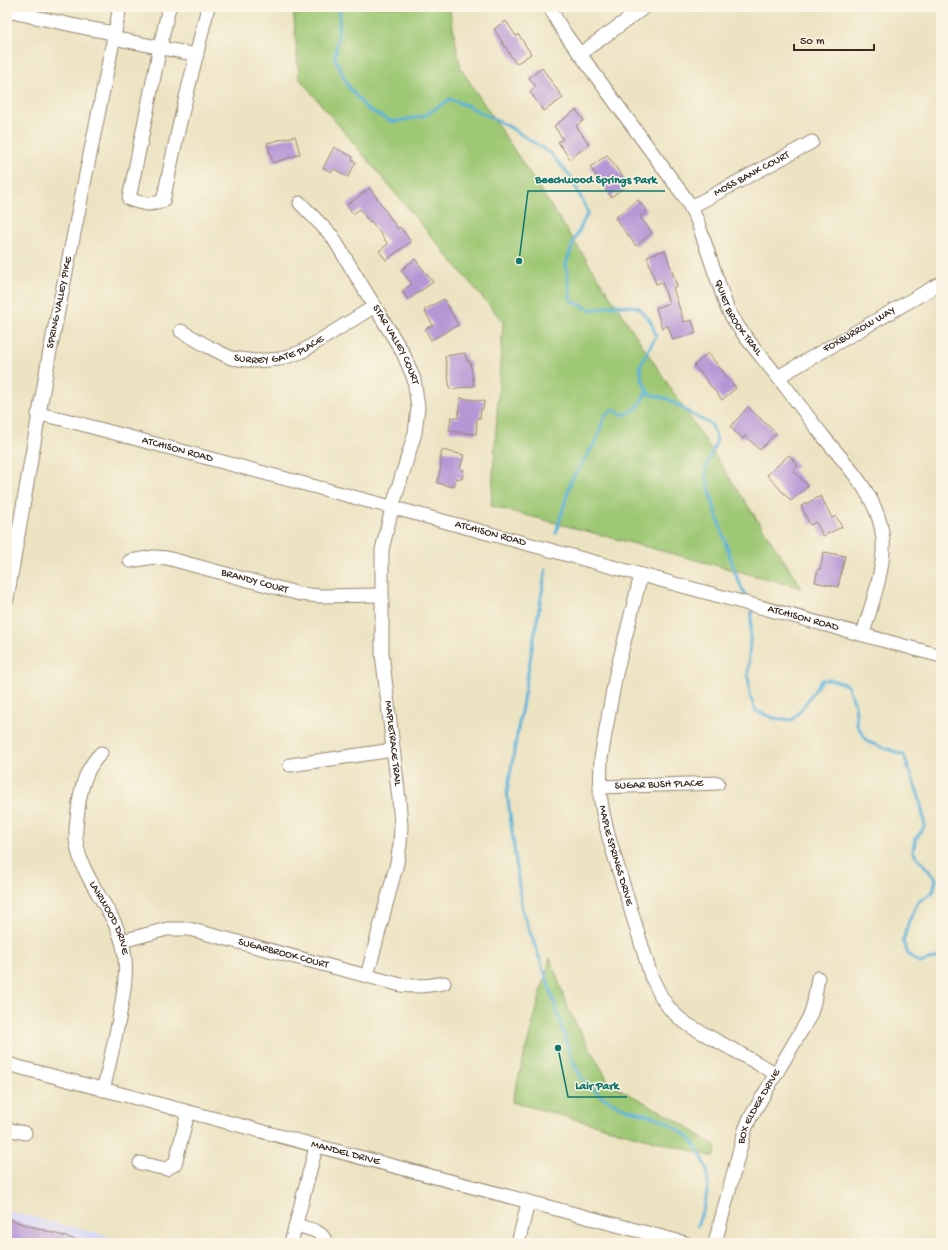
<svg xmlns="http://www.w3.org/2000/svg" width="948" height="1250" font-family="'Gochi Hand',sans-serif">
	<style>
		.built { fill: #d8d7f8 }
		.green { fill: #9ec875; stroke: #6c794a }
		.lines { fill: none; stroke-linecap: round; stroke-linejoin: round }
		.stream { stroke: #5eb3da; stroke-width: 3 }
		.building { fill: #b796d6 }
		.minor-casing { stroke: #948670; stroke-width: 15 }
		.minor { stroke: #fff; stroke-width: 13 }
		.labels { text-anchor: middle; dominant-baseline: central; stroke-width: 3; stroke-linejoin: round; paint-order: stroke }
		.street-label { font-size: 11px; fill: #3b2a1e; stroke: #fcf5e5 }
		.leader { fill: none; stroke: #0f766e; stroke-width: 1.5 }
		.callout-dot { fill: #0f766e; stroke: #fcf5e5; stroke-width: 1.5 }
		.callout-label { font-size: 12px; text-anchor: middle; font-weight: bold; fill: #0f766e; stroke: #fcf5e5; stroke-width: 3; stroke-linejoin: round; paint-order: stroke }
	</style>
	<rect width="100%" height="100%" fill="#fcf5e5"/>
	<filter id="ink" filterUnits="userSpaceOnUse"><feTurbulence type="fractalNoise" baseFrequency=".025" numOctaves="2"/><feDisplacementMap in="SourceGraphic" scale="8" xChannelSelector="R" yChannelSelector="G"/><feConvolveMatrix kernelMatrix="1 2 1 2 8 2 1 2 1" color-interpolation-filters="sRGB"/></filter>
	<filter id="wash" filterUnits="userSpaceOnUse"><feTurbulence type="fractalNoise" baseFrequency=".012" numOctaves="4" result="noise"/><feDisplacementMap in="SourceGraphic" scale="16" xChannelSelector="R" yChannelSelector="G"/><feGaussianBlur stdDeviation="0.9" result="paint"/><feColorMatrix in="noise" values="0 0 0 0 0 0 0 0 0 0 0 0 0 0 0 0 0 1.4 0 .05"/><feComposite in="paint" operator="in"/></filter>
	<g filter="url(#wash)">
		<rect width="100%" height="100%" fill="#ece3c2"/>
		<path class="built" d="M 7,1211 L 136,1243 L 7,1243 Z"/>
		<path class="green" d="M 293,7 L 449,7 L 461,69 L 802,588 L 491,506 L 503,322 L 299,78 Z
			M 550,958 L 569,1011 L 610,1084 L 672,1117 L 717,1147 L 714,1157 L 512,1102 Z"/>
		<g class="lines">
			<path class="stream" d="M 340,7 L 339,27 L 335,58 L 348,86 L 367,109 L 393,122 L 424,116 L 450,99 L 468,106 L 508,126 L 550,153 L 571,177 L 588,212 L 574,241 L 566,264 L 571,301 L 592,310 L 615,305 L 638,307 L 651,322 L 656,336 L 640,366 L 642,379 L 649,394 L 668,399 L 693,415 L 712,425 L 717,440 L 705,470 L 714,507 L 736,575 L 747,599
				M 556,533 L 571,481 L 596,441 L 605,416 L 613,409 L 622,415 C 639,410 640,405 647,390
				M 546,569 L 507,792 L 522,910 L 546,976 L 572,1060 L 581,1077 L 601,1096 L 621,1107 L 664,1120 L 690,1138 L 700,1153 L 707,1169 L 708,1185 L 705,1204 L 697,1226
				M 752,609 L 748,671 L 750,696 L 756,711 L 774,718 L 792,720 C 804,708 812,693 822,680 L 833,680 L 847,685 L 855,704 L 857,725 L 868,742 L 904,755 L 920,800 L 925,826 L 915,840 L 913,852 L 936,879 L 933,892 L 918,902 L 909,921 L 903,941 L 908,954 L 919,963 L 941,957"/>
		</g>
		<g id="blocks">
			<path class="building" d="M 506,21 L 516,36 L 519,35 L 531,54 L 516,64 L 494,29 Z
				M 542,68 L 563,98 L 544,111 L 530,92 L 536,87 L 529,78 Z
				M 576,110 L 584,120 L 576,126 L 589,144 L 570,159 L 558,142 L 563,139 L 554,126 Z
				M 295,136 L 300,154 L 273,163 L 267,143 Z
				M 334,147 L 353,157 L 352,160 L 356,162 L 348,177 L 334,169 L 332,172 L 323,168 Z
				M 607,155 L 625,180 L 621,182 L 625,187 L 611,197 L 590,167 Z
				M 370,188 L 398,229 L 400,227 L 411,242 L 386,260 L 379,251 L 388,244 L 371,221 L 369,222 L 360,209 L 353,214 L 347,205 Z
				M 638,200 L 647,211 L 640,216 L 652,233 L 636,246 L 615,218 Z
				M 665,250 L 677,286 L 673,288 L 684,322 L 692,320 L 696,333 L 673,340 L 668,326 L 662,328 L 656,308 L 669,303 L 662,282 L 656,284 L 647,256 Z
				M 415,259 L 433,282 L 408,300 L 402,291 L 412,284 L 401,270 Z
				M 444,299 L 458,325 L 431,340 L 425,329 L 433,325 L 424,310 Z
				M 465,353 L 467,361 L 470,361 L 474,386 L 450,389 L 445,356 Z
				M 708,353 L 736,388 L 722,400 L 694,365 Z
				M 460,398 L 484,401 L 483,409 L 481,409 L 480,418 L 477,418 L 476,434 L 449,431 L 451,417 L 458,418 Z
				M 748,407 L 776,433 L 760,450 L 745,436 L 743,439 L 730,427 Z
				M 442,450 L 464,455 L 460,469 L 464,470 L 462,479 L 456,478 L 454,487 L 437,483 L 442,462 L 440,461 Z
				M 789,455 L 798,466 L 793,470 L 808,486 L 791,501 L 767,475 Z
				M 821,496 L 832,518 L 836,516 L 842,527 L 823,536 L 816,522 L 810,525 L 801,506 Z
				M 824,552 L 845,556 L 838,587 L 815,582 L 818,569 L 820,569 Z
				M 7,1219 L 80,1241 L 80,1243 L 7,1243 Z"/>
		</g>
	</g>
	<g filter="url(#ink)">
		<use href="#blocks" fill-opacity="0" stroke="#948670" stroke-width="1"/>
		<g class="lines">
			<defs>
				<g id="minor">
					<path d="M 169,7 L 160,47 L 129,199 C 142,204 150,206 163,201 L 180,122 L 208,7"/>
					<path id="s1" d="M 550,7 L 557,21 L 566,35 L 686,199 L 697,220 L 727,308 C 740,333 759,353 777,376 C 793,396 807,416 823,436 C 848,467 880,498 883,540 C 885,570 871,605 863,634"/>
					<path d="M 7,11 L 86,28 L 114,33"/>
					<path d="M 113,38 L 197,55"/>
					<path d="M 580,54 L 645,7"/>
					<path id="s2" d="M 300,203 L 332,236 L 403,353 L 414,379 L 418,407 L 415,433 L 392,508 L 382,550 L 382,653 L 399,799 L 401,826 L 400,844 L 397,863 L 367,976"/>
					<path id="s3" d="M 691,207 L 812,142"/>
					<path id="s4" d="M 181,331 L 209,347 L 231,358 L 255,361 L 280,359 L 301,352 L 375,306"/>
					<path id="s5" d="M 778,377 L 941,283"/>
					<path id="s6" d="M 38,414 L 62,419 L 428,517 L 941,656"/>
					<path id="s7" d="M 130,561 L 154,557 L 167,558 L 300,594 L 319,596 L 382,595"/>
					<path id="s8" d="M 641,575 L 616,674 L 609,712 L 601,758 L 600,795 L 603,813 L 609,838 L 651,976 L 662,998 L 669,1008 L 679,1018 L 690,1026 L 775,1073"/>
					<path id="s9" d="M 7,599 L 49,356 L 120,7"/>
					<path id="s10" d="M 101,753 C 87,767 82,784 79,802 C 78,814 75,826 76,839 C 80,880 116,909 124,950 C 128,973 123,996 119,1019 C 114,1043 109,1067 103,1090"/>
					<path d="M 290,765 L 393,750"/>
					<path id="s11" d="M 600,787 L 718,783"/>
					<path id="s12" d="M 122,941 L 167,929 L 189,929 L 401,985 C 416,987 429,986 444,983"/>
					<path id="s13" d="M 7,1064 L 685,1243"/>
					<path d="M 7,1129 L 25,1133"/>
					<path d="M 140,1163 L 166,1169 L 175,1164 L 188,1113"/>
					<path d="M 296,1225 C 307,1229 323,1230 326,1243"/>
					<path d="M 291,1243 L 316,1147"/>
					<path d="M 518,1243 L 528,1203"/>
					<path id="s14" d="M 715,1243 L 745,1130 L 750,1118 L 810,1016 L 814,1002 L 818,978"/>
				</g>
			</defs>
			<use href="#minor" class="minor-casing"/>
			<use href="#minor" class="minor"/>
		</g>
	</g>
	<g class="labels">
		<g class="street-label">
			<text stroke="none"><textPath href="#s3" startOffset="69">MOSS BANK COURT</textPath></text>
			<text stroke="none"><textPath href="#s9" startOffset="301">SPRING VALLEY PIKE</textPath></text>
			<text stroke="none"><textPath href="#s1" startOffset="366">QUIET BROOK TRAIL</textPath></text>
			<text stroke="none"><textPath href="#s5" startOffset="94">FOXBURROW WAY</textPath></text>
			<text stroke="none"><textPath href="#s2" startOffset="172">STAR VALLEY COURT</textPath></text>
			<text stroke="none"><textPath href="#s4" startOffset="107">SURREY GATE PLACE</textPath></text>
			<text stroke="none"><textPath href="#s6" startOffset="144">ATCHISON ROAD</textPath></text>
			<text stroke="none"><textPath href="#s6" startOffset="468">ATCHISON ROAD</textPath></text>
			<text stroke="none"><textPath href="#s7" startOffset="128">BRANDY COURT</textPath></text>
			<text stroke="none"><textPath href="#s6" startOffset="792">ATCHISON ROAD</textPath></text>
			<text stroke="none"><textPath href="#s2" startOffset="581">MAPLETRACE TRAIL</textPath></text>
			<text stroke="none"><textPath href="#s11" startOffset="59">SUGAR BUSH PLACE</textPath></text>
			<text stroke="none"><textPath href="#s8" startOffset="287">MAPLE SPRINGS DRIVE</textPath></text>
			<text stroke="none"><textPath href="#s10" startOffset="178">LAIRWOOD DRIVE</textPath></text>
			<text stroke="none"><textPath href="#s12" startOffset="166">SUGARBROOK COURT</textPath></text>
			<text stroke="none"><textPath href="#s14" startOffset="144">BOX ELDER DRIVE</textPath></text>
			<text stroke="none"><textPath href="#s13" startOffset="350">MANDEL DRIVE</textPath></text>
		</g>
	</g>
	<path class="leader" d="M519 261L528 191H665M558 1048L568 1097H627"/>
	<g class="callout-dot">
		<circle cx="519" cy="261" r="4"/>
		<circle cx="558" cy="1048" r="4"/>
	</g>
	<g class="callout-label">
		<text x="596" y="183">Beechwood Springs Park</text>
		<text x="597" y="1089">Lair Park</text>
	</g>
	<rect width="948" height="1250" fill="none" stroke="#fcf5e5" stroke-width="24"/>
	<path d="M794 44v6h80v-6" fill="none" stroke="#3b2a1e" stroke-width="2"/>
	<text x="800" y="44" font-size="12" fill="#3b2a1e" stroke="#fcf5e5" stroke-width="3" paint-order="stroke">50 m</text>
</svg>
